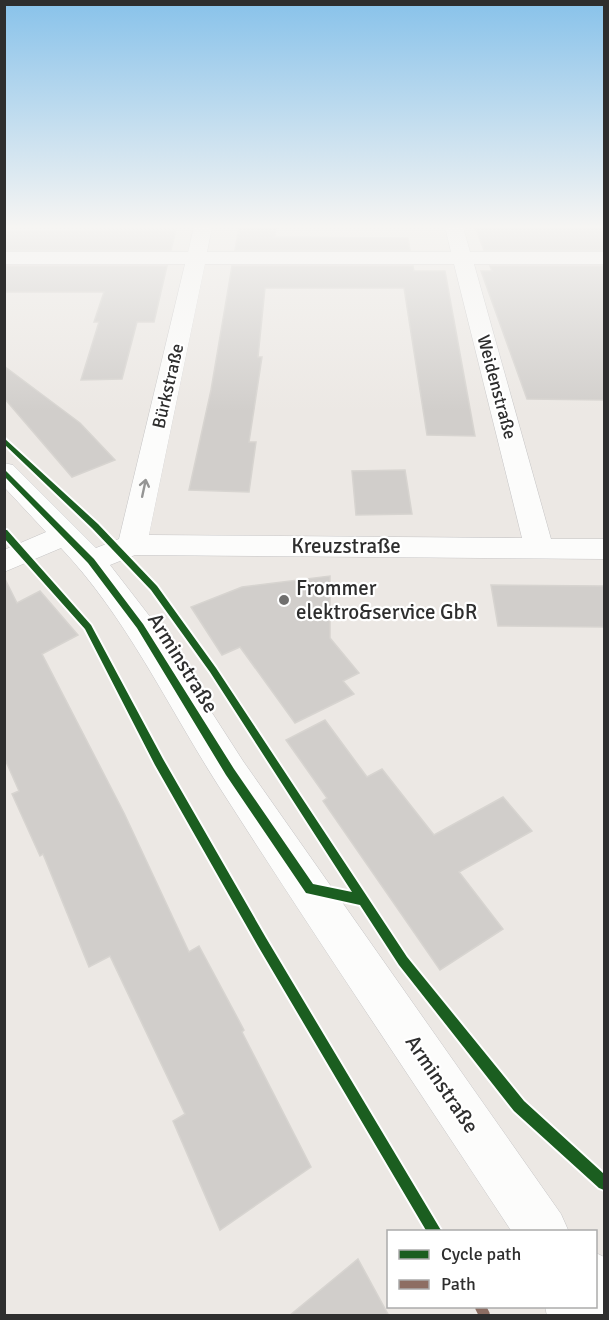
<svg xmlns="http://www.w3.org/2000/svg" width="609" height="1320" font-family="Signika,sans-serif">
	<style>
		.building { fill: #d1cecb; stroke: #d7d4d0; stroke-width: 1.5 }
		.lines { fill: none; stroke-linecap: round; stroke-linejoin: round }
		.minor-casing { stroke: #c5c4c5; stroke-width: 1 }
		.minor { fill: #fcfcfb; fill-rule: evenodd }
		.quiet { stroke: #8d6e63; stroke-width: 11; stroke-dasharray: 22 11; stroke-linecap: butt }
		.cycleway-casing { stroke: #fff; stroke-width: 4 }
		.cycleway { fill: #1b5e20; fill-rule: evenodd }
		.oneway { stroke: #959594 }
		.poi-dot { fill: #706f6e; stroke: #fff; stroke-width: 2 }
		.labels { text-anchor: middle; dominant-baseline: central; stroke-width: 4.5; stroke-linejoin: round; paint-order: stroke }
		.far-street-label { font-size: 18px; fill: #2e2e2e; stroke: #fff }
		.street-label { font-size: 21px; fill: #2e2e2e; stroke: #fff }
		.poi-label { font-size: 21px; fill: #2e2e2e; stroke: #fff; text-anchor: start }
	</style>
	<rect width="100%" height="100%" fill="#ece8e4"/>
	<path class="building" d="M 239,227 L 276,227 L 275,237 L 408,238 L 410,250 L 235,250 Z
		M 475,227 L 604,227 L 604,250 L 484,250 Z
		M 176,230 L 171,250 L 4,250 L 4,231 Z
		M 4,266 L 167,266 L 154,322 L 137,322 L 122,379 L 81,380 L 99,322 L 94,322 L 104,292 L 4,292 Z
		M 232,266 L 413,266 L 414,271 L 445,271 L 475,436 L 427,435 L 404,288 L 265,288 L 258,357 L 262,357 L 249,442 L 256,442 L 249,492 L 189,490 L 211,390 Z
		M 490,266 L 604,266 L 604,400 L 527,399 L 481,271 L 492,271 Z
		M 4,366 L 80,423 L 115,460 L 72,477 L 4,398 Z
		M 405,470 L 412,514 L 356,515 L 352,471 Z
		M 330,576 L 330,638 L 359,673 L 343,681 L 354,694 L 295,723 L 240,647 L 222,655 L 191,607 L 242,587 Z
		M 4,577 L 17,603 L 40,591 L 78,635 L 42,654 L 124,813 L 189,952 L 199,946 L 244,1030 L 242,1032 L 311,1167 L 220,1230 L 173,1121 L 185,1114 L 110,956 L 89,967 L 43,854 L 40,856 L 12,794 L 19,791 L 4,757 Z
		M 491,585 L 604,586 L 604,627 L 498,626 Z
		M 325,720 L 367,777 L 382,769 L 434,835 L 503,797 L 532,831 L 459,872 L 503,929 L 440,970 L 323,801 L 327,798 L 286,740 Z
		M 358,1259 L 389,1316 L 289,1316 Z"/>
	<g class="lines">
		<defs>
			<path id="minor" d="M 194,227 L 212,227 L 207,252 L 451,252 L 445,227 L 463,227 L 470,252 L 604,252 L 604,264 L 474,264 L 551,539 L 604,539 L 604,559 L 135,555 L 110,565 L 151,618 L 243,761 L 561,1214 L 569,1232 L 512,1232 C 414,1083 314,935 218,785 C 167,705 127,618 61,548 L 4,572 L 4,550 L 46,532 L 4,487 L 4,463 L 13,465 L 96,548 L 119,539 L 185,264 L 4,264 L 4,252 L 188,252 ZM 205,264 L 454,264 L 522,538 L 149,535 Z
				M 596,1253 L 604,1257 L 604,1315 L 547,1316 L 545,1306 L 596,1306 Z"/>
		</defs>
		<use href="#minor" class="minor-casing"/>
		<use href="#minor" class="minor"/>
		<path class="quiet" d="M 480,1306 L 485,1316"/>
		<defs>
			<path id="cycleway" d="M 4,438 L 98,524 L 157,586 L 216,668 L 407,957 L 524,1101 L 604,1174 L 604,1190 L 599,1188 L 514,1111 L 399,965 L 360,905 L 306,893 L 226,775 L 137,628 L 88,563 L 4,476 L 4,469 L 94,559 L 143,624 L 234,769 L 313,884 L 352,892 L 210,672 L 151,590 L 92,528 L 4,444 Z
				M 4,530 L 7,530 L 91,625 L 163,759 L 266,938 L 442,1232 L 427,1232 L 258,946 L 155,765 L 85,629 L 4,538 Z"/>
		</defs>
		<use href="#cycleway" class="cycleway-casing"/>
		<use href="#cycleway" class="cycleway"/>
	</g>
	<defs><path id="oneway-shaft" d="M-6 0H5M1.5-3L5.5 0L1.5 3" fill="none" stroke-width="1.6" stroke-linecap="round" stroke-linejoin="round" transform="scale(1.5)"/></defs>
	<use class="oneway" href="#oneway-shaft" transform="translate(144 488) rotate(-78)"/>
	<linearGradient id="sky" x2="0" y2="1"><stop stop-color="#88c2ea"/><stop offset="0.55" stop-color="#f6f5f3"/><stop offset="1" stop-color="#f6f5f3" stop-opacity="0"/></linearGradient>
	<rect width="609" height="412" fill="url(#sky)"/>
	<circle class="poi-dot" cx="284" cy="600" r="6"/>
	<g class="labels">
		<g class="far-street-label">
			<text transform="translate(168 386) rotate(-77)">Bürkstraße</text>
			<text transform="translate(497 387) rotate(75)">Weidenstraße</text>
		</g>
		<g class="street-label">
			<text x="346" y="546">Kreuzstraße</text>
			<text transform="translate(183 663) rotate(58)">Arminstraße</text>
			<text transform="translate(442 1084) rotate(56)">Arminstraße</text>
		</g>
		<g class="poi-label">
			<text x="296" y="588">Frommer<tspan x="296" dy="24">elektro&amp;service GbR</tspan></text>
		</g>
	</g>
	<rect width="609" height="1320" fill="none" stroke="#2e2e2e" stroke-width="12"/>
	<rect x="387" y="1230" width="210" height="78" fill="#ffffff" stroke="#ababab" stroke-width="1.5"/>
	<rect x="399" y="1250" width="30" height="9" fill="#1b5e20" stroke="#ababab" stroke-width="1.5"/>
	<text x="441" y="1260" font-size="18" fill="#2e2e2e">Cycle path</text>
	<rect x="399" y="1280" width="30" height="9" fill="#8d6e63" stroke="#ababab" stroke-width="1.5"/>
	<text x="441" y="1290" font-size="18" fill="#2e2e2e">Path</text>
</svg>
